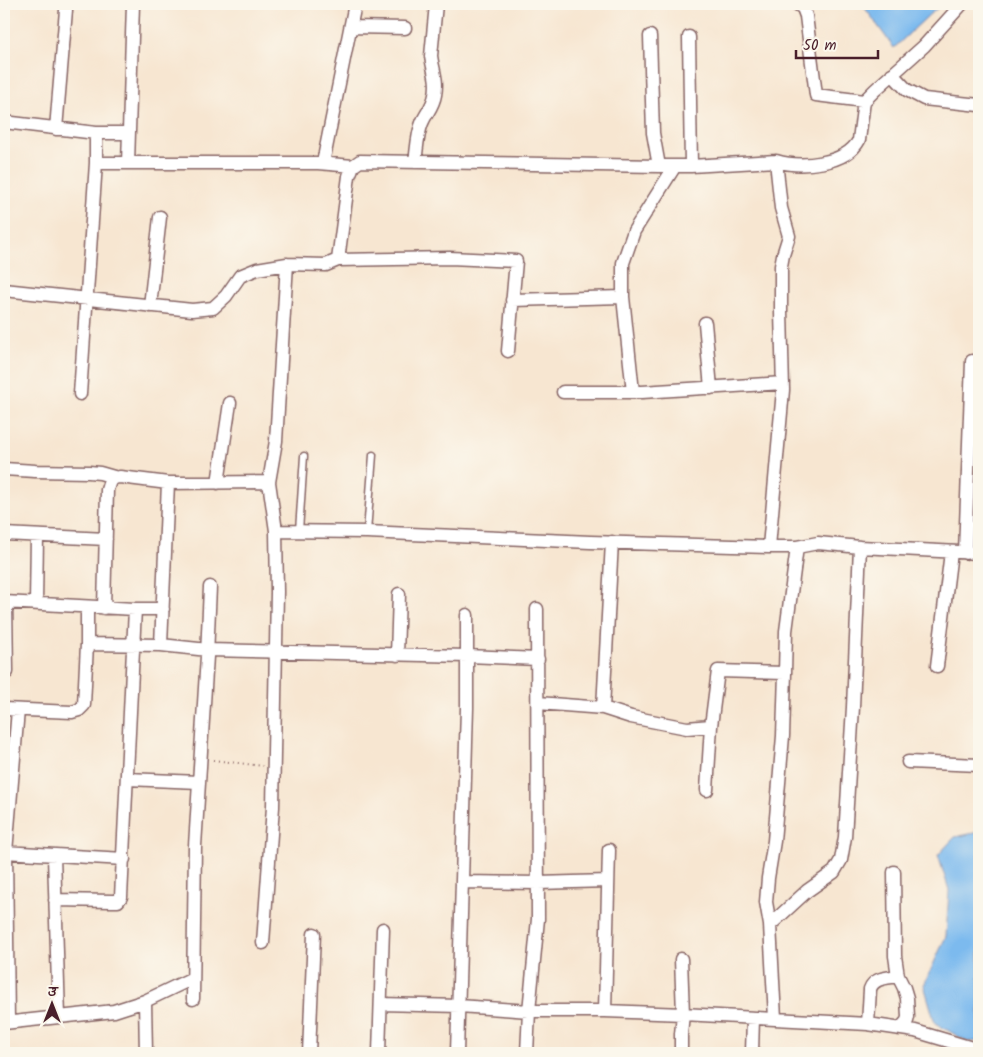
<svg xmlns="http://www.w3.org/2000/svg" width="983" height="1057" font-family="Kalam,'Playpen Sans Deva',sans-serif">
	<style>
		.water { fill: #7bbaee; stroke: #626c8c }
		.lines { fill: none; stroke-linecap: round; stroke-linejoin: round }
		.service-casing { stroke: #876565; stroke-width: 9 }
		.minor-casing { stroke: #876565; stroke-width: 15 }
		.path { stroke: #876565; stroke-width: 2; stroke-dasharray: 1 4; stroke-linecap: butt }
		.service { stroke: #fff; stroke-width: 6 }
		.minor { stroke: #fff; stroke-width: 12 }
	</style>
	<rect width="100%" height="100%" fill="#fbf7ec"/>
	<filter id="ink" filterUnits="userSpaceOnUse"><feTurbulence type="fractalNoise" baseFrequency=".02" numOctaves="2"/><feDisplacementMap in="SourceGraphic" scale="10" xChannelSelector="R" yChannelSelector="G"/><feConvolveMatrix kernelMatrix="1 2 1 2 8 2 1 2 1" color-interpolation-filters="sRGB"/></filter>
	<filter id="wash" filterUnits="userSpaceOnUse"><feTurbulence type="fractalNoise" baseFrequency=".0096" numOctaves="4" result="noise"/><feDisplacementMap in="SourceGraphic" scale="20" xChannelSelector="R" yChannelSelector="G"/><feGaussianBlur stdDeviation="1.12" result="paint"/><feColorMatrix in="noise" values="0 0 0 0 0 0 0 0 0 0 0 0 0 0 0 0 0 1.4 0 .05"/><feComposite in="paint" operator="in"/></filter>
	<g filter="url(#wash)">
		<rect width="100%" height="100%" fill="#f7e6d1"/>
		<path class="water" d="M 862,4 L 943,4 L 930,14 L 894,48 Z
			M 979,832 L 979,1041 L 968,1042 L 935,1023 L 924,985 L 946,936 L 949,890 L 938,855 L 955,837 Z"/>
	</g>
	<g filter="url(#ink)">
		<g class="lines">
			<defs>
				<path id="service" d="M 299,531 L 304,456
					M 367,532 L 373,455"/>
				<path id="minor" d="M 797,4 L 803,8 L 806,16 L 816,95 L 864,101
					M 351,27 L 405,28
					M 650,36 L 653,133 L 659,166
					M 689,37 L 691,166
					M 892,74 L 907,90 L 924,99 L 979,105
					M 4,122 L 96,133 L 129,133
					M 56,129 L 66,10
					M 415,162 C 417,150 417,135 422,123 C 426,113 433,107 435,95 C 438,79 433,71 431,56 L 436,4
					M 96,163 L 318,163 L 353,166
					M 128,163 L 133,4
					M 323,163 L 355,4
					M 338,260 L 450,258 L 516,261 L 508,351
					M 287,264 L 276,441 L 269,482 L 276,531 L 367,532 L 590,542 L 769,547 L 797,547 L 818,543 L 860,547 L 979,553
					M 4,290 L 192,310 L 213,308 L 226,296 L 240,276 L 257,269 L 287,264 L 326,265 L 338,260 L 349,176 L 353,166 L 360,161 L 659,166 L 691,166 L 776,161 C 800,168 846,165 859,140 L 864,101 L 875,90 L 924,46 L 962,4
					M 512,300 L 623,297
					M 150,306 L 160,217
					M 705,323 L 711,388
					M 563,392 L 642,392 L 783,383
					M 633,392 L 623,297 L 623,263 L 634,231 L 675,166
					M 80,394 L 96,163 L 96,133
					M 4,469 L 35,471 L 89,472 L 100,473 L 114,477
					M 218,483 L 230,403
					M 4,534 L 106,539
					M 769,547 L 783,390 L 781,311 L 781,266 L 783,255 L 789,236 L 781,208 L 776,161
					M 965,553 L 972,361
					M 4,602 L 135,609 L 163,609
					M 6,603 L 7,672
					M 36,604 L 37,536
					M 104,608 L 107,490 C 110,480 110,478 120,477 L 168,483 L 269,482
					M 87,644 L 161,645 L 208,650 L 467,656 L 538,659
					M 161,645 L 168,483
					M 397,655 L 399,594
					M 937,666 L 951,552
					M 538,703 L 603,708 L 631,717 L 687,728 L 711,726 L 718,671 L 785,673 L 786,631 L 797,547
					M 603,708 L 612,542
					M 4,709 L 72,712 L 79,710 L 84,705 L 87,644 L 87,607
					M 908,762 L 979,765
					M 127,779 L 199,782
					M 707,790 L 711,726
					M 4,852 L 124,859
					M 54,856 L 59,1017
					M 894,872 L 895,956 L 898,976 L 904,988 L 907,998 L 908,1017 L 907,1021 L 900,1029
					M 462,882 L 538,883 L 608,881
					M 55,900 L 112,901 L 118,901 L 121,897 L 135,609
					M 770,925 L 807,891 L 834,872 L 841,860 L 845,837 L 853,707 L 860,547
					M 263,943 L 273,807 L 277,592 L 276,531
					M 193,999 L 195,846 L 207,656 L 210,587
					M 145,1001 L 146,1053
					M 381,1004 L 459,1006 L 529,1011 L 605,1011 L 683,1014 L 868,1024 L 915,1031 L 979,1050
					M 605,1011 L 609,850
					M 775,1018 L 770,925 L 766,902 L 768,878 L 774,841 L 783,736 L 785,673
					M 8,1022 L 6,852 L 18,710
					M 4,1023 L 114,1011 L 145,1001 L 193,978
					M 868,1024 L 870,989 C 874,977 888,978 898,976
					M 309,1053 L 314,934
					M 379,1053 L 383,929
					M 457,1053 L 467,708 L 467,615
					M 527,1053 L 529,1011 L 538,919 L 537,609
					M 681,1053 L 681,1034 L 683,1014 L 681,959
					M 752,1053 L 753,1018"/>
			</defs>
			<use href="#service" class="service-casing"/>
			<use href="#minor" class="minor-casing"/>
			<path class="path" d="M 213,760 L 263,766"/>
			<use href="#service" class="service"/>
			<use href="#minor" class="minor"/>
		</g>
	</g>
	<rect width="983" height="1057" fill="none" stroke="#fbf7ec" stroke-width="20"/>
	<g transform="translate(52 1004)" stroke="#fbf7ec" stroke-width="4" paint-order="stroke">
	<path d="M0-4L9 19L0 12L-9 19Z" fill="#4a1f2b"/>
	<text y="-8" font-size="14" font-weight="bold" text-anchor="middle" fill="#4a1f2b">उ</text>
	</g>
	<path d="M796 50v8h82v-8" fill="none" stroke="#4a1f2b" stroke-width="2.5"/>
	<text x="803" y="50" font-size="15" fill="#4a1f2b" stroke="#fbf7ec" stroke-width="4" paint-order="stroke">50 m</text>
</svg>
